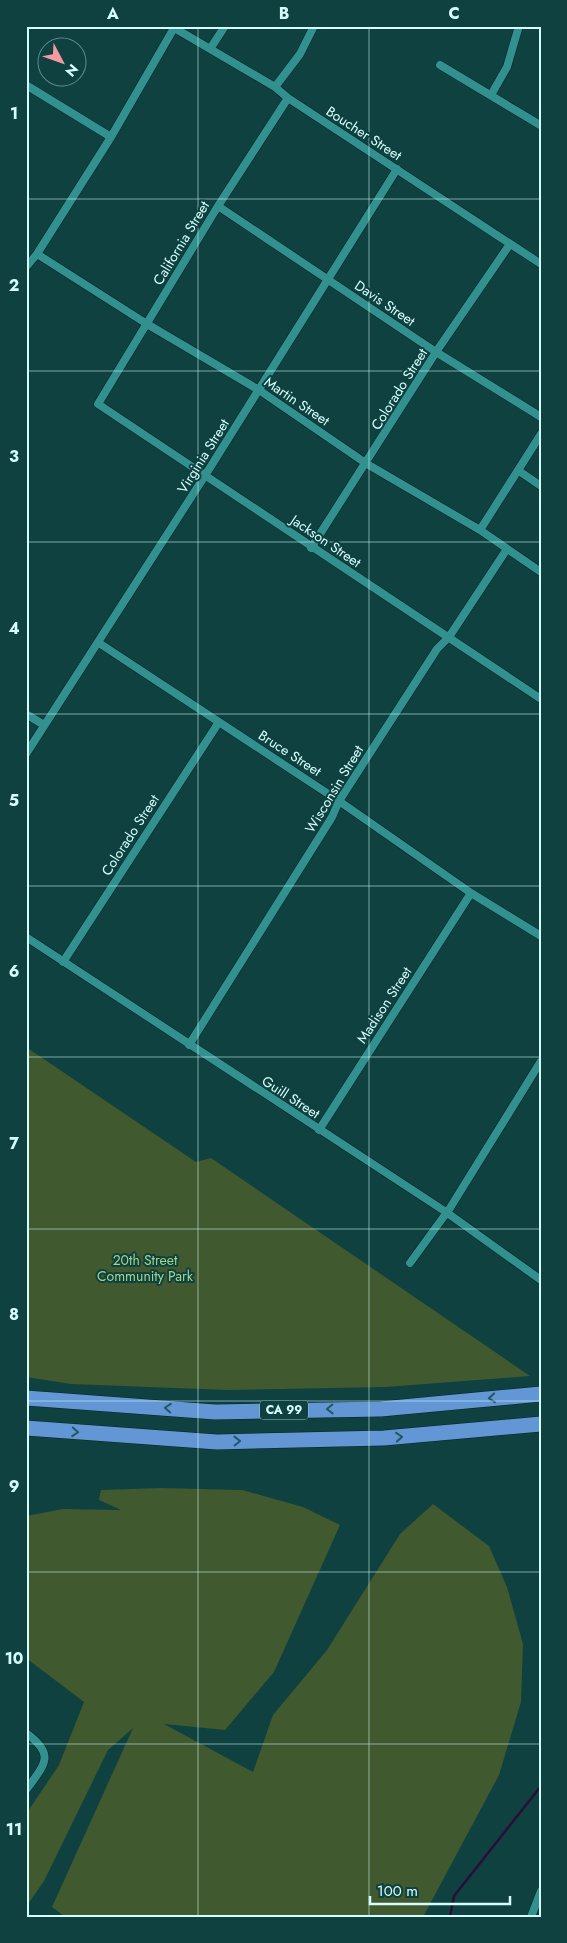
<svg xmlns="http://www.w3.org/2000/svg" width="567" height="1943" font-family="Jost,sans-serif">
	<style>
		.green { fill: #40592e }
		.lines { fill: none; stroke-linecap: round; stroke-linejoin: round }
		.stream { stroke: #2b0e38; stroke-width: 2.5 }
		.street-casing { stroke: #072524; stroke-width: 9 }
		.highway-casing { stroke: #072524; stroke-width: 16 }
		.street { stroke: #32908e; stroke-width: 8 }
		.highway { stroke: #6296d5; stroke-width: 15 }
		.oneway { stroke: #235665 }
		.grid { fill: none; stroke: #d5fffd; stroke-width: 1; stroke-opacity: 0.55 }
		.labels { text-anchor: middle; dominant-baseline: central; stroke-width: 4; stroke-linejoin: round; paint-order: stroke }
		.shield { fill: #0e4140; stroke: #99c6c4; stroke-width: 1 }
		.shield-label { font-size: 12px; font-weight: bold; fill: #d5fffd }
		.street-label { font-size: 14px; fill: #d5fffd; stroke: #0e4140 }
		.park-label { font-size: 14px; fill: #a6d489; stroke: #0e4140 }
		.neatline { fill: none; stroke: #d5fffd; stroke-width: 2 }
		.grid-label { font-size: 16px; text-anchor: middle; font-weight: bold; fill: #d5fffd }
	</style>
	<rect width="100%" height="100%" fill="#0e4140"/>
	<path class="green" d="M 26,1047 L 196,1162 L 211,1158 L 530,1376 L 386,1387 L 227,1390 L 71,1384 L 26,1377 Z
		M 161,1488 L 242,1490 L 303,1507 L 340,1525 L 274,1672 L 225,1730 L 164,1724 L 253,1772 L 273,1715 L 327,1650 L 400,1534 L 433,1504 L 489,1546 L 507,1587 L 523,1644 L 521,1702 L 499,1775 L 423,1917 L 65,1917 L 52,1907 L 133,1728 L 108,1750 L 44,1881 L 26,1907 L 26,1814 L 59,1765 L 84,1702 L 26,1658 L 26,1516 L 63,1509 L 121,1510 L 99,1500 L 101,1490 Z"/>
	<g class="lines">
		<path class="stream" d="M 450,1917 L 454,1896 L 541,1786"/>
		<defs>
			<path id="street" d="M 171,26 L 275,87 L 288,98 L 541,264
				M 210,49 L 225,26
				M 440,65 L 540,125
				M 26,85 L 111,137
				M 275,87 L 300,54 L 314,26
				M 491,95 L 507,67 L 519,26
				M 288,98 L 218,206 L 98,404 L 541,699
				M 218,206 L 436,352 L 541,417
				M 37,254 L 147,324 L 259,390 L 367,464 L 480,530 L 541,572
				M 26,267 L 37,254 L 111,137 L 174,28
				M 519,471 L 541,486
				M 480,530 L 541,434
				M 311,548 L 436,352 L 510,244
				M 99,643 L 339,801 L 471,893 L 541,936
				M 26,714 L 44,725
				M 26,754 L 206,474 L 397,169
				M 26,937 L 446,1212 L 541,1280
				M 63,962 L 219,722
				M 189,1045 L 332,817 L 339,801 L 437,649 L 449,637 L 507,549
				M 319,1130 L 471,893
				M 410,1263 L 450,1208 L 541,1061
				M 26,1733 C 56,1755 45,1764 26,1790
				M 531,1917 L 541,1891"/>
			<path id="highway" d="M 26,1398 L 215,1412 L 381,1409 L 541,1394
				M 26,1428 L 217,1442 L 384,1438 L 541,1424"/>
		</defs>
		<use href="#street" class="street-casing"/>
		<use href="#highway" class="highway-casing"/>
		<use href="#street" class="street"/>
		<use href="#highway" class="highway"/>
	</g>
	<defs><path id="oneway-chevron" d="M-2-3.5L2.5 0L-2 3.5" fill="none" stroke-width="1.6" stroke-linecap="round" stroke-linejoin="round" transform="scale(1.25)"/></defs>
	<g class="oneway">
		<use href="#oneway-chevron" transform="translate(492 1398) rotate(175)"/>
		<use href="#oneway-chevron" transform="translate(168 1408) rotate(-176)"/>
		<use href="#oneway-chevron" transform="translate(330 1409) rotate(179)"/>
		<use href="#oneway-chevron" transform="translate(75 1432) rotate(4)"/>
		<use href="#oneway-chevron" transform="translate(399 1437) rotate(-5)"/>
		<use href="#oneway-chevron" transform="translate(237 1441) rotate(-1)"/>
	</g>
	<path class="grid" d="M 198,26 L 198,1917M 369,26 L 369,1917M 26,199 L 541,199M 26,371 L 541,371M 26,542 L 541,542M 26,714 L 541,714M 26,886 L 541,886M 26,1057 L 541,1057M 26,1229 L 541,1229M 26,1401 L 541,1401M 26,1572 L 541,1572M 26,1744 L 541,1744"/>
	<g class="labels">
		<rect class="shield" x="260" y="1400.5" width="48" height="19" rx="4"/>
		<g class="shield-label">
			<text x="284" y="1410">CA 99</text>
		</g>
		<g class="street-label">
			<text transform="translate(364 133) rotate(33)">Boucher Street</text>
			<text transform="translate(181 243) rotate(-59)">California Street</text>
			<text transform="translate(385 303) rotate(34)">Davis Street</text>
			<text transform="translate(399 389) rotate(-58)">Colorado Street</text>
			<text transform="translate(297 401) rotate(34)">Martin Street</text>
			<text transform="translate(203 456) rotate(-58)">Virginia Street</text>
			<text transform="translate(326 541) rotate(34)">Jackson Street</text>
			<text transform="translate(290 753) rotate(33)">Bruce Street</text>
			<text transform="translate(334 789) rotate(-59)">Wisconsin Street</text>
			<text transform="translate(130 835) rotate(-57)">Colorado Street</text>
			<text transform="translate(384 1005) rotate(-57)">Madison Street</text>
			<text transform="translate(291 1097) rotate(33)">Guill Street</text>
		</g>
		<g class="park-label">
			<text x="145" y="1260">20th Street<tspan x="145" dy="16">Community Park</tspan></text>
		</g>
	</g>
	<rect width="567" height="1943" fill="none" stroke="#0e4140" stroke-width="55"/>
	<g transform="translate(62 62) rotate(131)"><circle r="24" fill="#0e4140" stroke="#5e8d8c"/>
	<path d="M0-4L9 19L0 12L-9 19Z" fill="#f49aa3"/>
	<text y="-8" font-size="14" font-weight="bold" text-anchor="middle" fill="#d5fffd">N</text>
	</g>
	<path d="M370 1896v8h140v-8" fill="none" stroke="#d5fffd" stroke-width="2.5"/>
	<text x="377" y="1896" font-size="15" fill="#d5fffd" stroke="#0e4140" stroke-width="4" paint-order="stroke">100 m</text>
	<rect x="28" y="28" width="512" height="1888" class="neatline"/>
	<g class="grid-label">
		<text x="113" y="19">A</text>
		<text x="284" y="19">B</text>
		<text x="454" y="19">C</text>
		<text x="14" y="119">1</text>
		<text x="14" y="291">2</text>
		<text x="14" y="462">3</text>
		<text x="14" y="634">4</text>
		<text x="14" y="806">5</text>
		<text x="14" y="977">6</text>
		<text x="14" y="1149">7</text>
		<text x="14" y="1320">8</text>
		<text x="14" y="1492">9</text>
		<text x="14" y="1664">10</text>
		<text x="14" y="1835">11</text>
	</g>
</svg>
